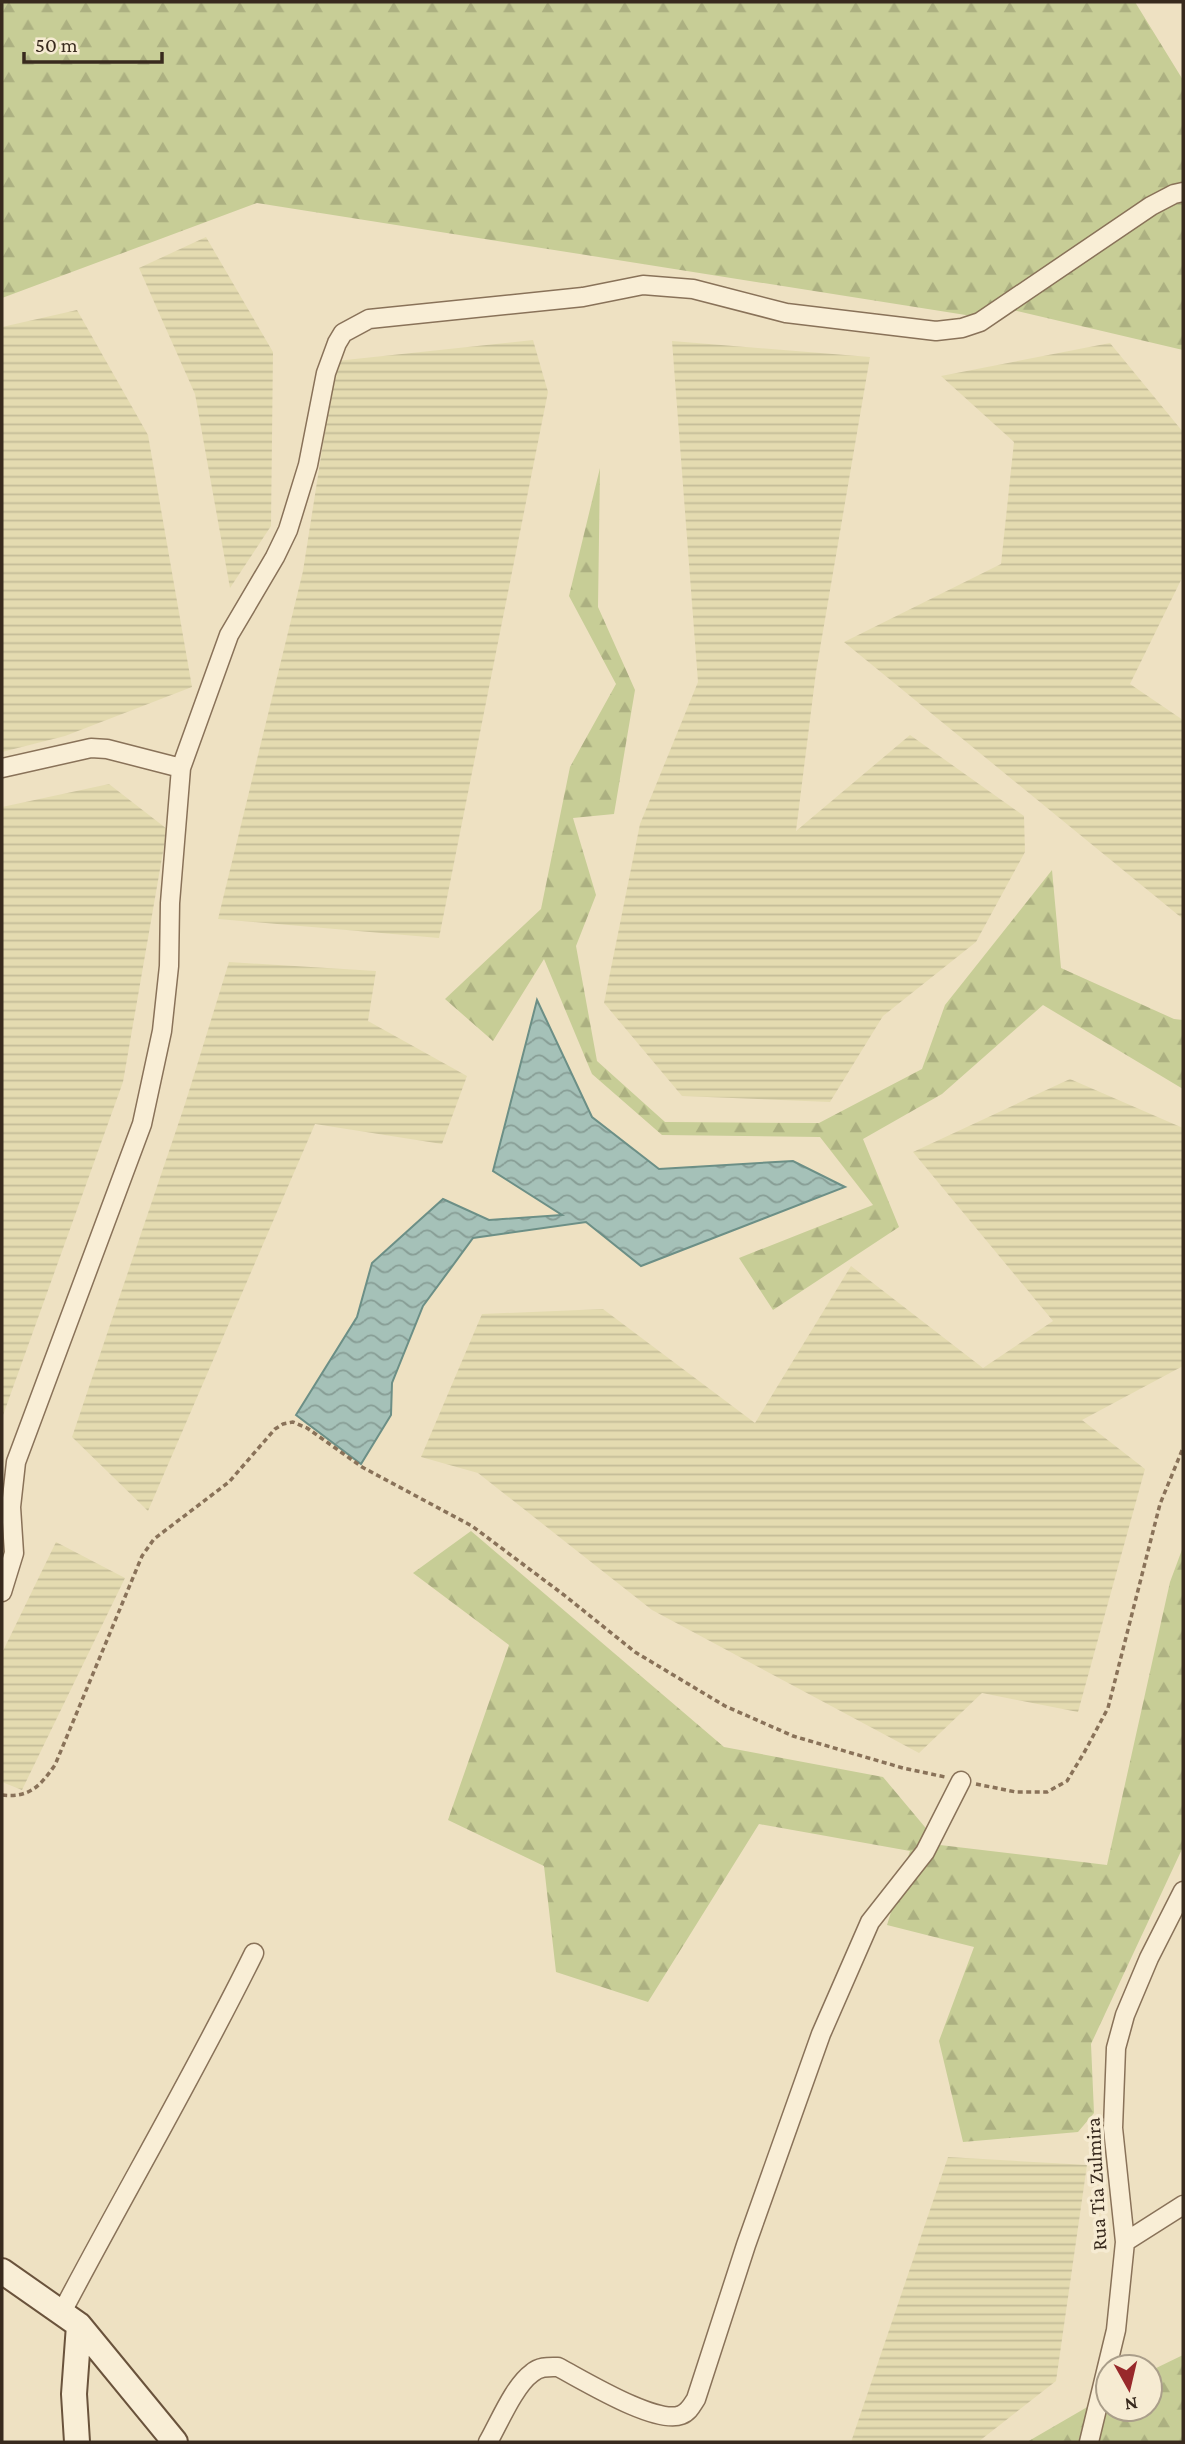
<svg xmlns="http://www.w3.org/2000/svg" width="1185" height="2444" font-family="'Crimson Pro',serif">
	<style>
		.farmland { fill: url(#farmland-rules) }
		.forest { fill: url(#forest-firs) }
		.water { fill: url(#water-waves); stroke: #6c8f86; stroke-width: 2 }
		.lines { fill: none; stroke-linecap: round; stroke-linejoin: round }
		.street-casing { stroke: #897259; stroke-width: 21 }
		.secondary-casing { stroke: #6a533c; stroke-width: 28 }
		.path { stroke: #897259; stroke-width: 3.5; stroke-dasharray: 5 3.5; stroke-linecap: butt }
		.street { stroke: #f9eed6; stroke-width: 18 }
		.secondary { stroke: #f9eed6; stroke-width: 24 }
		.labels { text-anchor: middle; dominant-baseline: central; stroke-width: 7; stroke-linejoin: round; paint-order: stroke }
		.street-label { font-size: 21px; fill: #382a1e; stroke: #f6ebd2 }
	</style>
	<defs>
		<pattern id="farmland-rules" width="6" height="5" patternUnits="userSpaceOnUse" patternTransform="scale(1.75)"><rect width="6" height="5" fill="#e4dbb0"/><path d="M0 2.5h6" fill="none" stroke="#c4bc97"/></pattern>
		<pattern id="forest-firs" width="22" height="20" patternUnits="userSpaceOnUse" patternTransform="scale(1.75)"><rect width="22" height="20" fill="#c7cd96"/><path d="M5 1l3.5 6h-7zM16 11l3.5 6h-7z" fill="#acb081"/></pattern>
		<pattern id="water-waves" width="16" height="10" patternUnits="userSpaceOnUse" patternTransform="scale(1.75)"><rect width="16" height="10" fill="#a5c1b8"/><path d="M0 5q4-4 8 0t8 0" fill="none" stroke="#879d95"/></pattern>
	</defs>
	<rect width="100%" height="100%" fill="#eee1c2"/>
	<path class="farmland" d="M 206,237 L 273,352 L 271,526 L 230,588 L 195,394 L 139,268 Z
		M 77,310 L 148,435 L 192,687 L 65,736 L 2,752 L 2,327 Z
		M 533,340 L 548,392 L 439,938 L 218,919 L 303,571 L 336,361 Z
		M 672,341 L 870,357 L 816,672 L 796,831 L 910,735 L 1024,816 L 1025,852 L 976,942 L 883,1016 L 830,1102 L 682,1096 L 604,1003 L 640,824 L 698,682 Z
		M 1110,343 L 1183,432 L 1183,576 L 1130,684 L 1183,720 L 1183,919 L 844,642 L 1001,564 L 1014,442 L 941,376 Z
		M 109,784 L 167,829 L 123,1082 L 2,1418 L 2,807 Z
		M 229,962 L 376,971 L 368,1021 L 467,1076 L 442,1144 L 315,1124 L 148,1511 L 72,1437 L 185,1104 Z
		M 1070,1079 L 1183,1128 L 1183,1366 L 1082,1420 L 1145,1469 L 1078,1712 L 982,1693 L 919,1753 L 652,1610 L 478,1473 L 421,1457 L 482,1314 L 603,1309 L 755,1423 L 851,1266 L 983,1368 L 1053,1321 L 913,1152 Z
		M 56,1542 L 125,1578 L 22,1790 L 2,1782 L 2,1653 Z
		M 948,2157 L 1087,2165 L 1056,2381 L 978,2442 L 851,2442 Z"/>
	<path class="forest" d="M 2,2 L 1135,2 L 1183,80 L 1183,350 L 1013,310 L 991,319 L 257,203 L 2,298 Z
		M 600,468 L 598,607 L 635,690 L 614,814 L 573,818 L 596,895 L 576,946 L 597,1061 L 665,1122 L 819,1123 L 922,1069 L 945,1005 L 1052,870 L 1061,968 L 1174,1019 L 1183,1020 L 1183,1089 L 1043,1005 L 942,1094 L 863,1139 L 899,1227 L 773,1310 L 739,1258 L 873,1205 L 820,1137 L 662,1135 L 592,1074 L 544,959 L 493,1041 L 445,999 L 541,909 L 570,767 L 616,684 L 569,596 Z
		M 471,1531 L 724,1747 L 883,1777 L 940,1845 L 1107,1865 L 1170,1582 L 1183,1547 L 1183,1847 L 1091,2044 L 1094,2113 L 1078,2132 L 963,2142 L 939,2041 L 974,1947 L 887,1925 L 910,1851 L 759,1824 L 648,2002 L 556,1972 L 544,1866 L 448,1820 L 509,1645 L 413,1573 Z
		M 1183,2355 L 1183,2442 L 1027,2442 L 1108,2395 L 1108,2409 L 1150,2409 L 1150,2371 Z"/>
	<path class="water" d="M 537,1000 L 592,1117 L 659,1169 L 793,1161 L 845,1187 L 641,1266 L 586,1222 L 473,1238 L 423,1306 L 392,1383 L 391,1415 L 361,1464 L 296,1415 L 357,1317 L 372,1263 L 443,1199 L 489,1220 L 562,1215 L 493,1171 Z"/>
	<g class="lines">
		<defs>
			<path id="street" d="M 2,768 L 91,748 L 107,749 L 181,768
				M 2,1592 L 14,1553 L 11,1507 L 16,1462 L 142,1124 L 162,1031 L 169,966 L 170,903 L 181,768 L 229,635 L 275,557 L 288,530 L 308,465 L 326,373 L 337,343 L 343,333 L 369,319 L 583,297 L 643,285 L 693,289 L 786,313 L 936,331 L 962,328 L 980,322 L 1151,206 L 1174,194 L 1183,192
				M 1125,2242 L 1183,2205
				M 62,2312 C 125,2192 194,2075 254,1953
				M 488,2442 C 499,2423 514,2386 532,2373 C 540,2366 549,2367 558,2367 C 583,2380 656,2425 681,2415 C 689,2412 692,2405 696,2399 L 746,2245 L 821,2034 L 870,1922 L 925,1852 L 961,1781
				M 1089,2442 L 1116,2330 L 1125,2242 L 1113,2128 L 1116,2048 L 1125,2015 L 1149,1958 L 1183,1891"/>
			<path id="secondary" d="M 2,2271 L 79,2325 L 175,2442
				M 77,2442 L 74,2394 L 79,2325"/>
		</defs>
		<use href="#street" class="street-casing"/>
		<use href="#secondary" class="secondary-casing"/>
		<path class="path" d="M 976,1784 L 1016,1792 L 1047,1792 L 1067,1781 L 1085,1751 L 1108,1708 L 1160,1504 L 1183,1448
			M 2,1795 C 30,1798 40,1786 55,1765 L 142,1556 L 154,1539 L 229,1482 L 275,1429 L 283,1424 L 293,1422 L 307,1428 L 362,1467 L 472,1526 L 564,1595 L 635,1652 L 725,1706 L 793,1736 L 903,1768 L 945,1777"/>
		<use href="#street" class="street"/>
		<use href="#secondary" class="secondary"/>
	</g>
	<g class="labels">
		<g class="street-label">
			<text transform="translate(1096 2184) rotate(-93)">Rua Tia Zulmira</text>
		</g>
	</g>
	<rect width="1185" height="2444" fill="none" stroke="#382a1e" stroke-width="7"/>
	<g transform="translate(1129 2388) rotate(172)"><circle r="33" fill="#f6ebd2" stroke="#aa9e8a" stroke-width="2"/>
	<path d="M0-5L12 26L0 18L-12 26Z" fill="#98292b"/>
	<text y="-10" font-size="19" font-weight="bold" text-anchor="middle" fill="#382a1e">N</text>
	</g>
	<path d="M24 52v10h138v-10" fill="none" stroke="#382a1e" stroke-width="3.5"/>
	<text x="35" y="52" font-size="21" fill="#382a1e" stroke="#f6ebd2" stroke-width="5" paint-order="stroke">50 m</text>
</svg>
